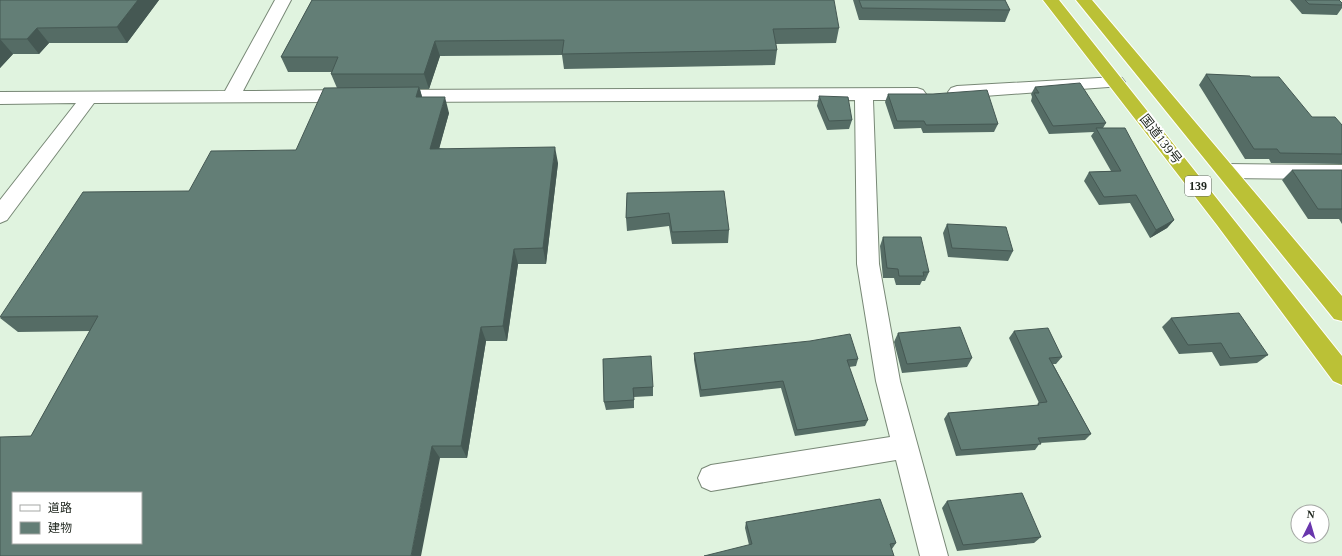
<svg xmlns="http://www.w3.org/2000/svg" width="1342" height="556" font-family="'Times New Roman','Noto Sans JP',serif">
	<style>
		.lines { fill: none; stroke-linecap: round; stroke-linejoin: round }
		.street-casing { stroke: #788876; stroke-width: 2 }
		.highway-casing { stroke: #fff; stroke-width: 2 }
		.street { fill: #fff; fill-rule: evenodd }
		.highway { fill: #bbc136; fill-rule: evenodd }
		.wall { fill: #556c65 }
		.shaded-wall { fill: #455853 }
		.building { fill: #637e76; stroke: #455853; fill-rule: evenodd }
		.labels { text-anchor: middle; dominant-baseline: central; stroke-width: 4; stroke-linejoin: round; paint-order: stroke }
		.shield { fill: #fff; stroke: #626661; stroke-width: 1 }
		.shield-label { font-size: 12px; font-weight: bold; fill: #1e251d }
		.street-label { font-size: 13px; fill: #1e251d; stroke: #fff }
	</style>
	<rect width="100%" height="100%" fill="#e0f3df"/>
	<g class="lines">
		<defs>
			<path id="street" d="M 275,0 L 291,0 L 243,91 L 349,90 L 355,92 L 358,96 L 355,100 L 349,102 L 94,103 L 7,220 L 0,223 L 0,200 L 76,103 L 0,104 L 0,92 L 225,91 Z
				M 1116,77 L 1122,78 L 1125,82 L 1122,86 L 957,98 L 951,96 L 948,92 L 951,88 L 957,86 Z
				M 917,88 L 923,90 L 926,94 L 923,98 L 917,100 L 873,100 L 879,264 L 900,381 L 948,556 L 920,556 L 896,460 L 711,491 L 702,487 L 698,478 L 702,469 L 711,465 L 890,437 L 876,381 L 857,264 L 855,100 L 393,102 L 387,100 L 384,96 L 387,92 L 393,90 Z
				M 1226,164 L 1342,165 L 1342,179 L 1226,178 L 1219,176 L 1216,171 L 1219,166 Z"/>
			<path id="highway" d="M 1043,0 L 1059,0 L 1342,356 L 1342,385 L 1333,381 L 1217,225 Z
				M 1076,0 L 1092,0 L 1342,296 L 1342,321 L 1334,319 Z"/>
		</defs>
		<use href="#street" class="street-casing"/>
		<use href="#highway" class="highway-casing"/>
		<use href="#street" class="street"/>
		<use href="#highway" class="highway"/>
	</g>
	<path class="wall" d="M 0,0 L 159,0 L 127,43 L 49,43 L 39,54 L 13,54 L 0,68 Z
		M 312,0 L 839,28 L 836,43 L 776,44 L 777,50 L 775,65 L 564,69 L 562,55 L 440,56 L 429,89 L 420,89 L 422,97 L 449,113 L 439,148 L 558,163 L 546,264 L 518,264 L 507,341 L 486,341 L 467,458 L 440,458 L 31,436 L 90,331 L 18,332 L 0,318 L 189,191 L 296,150 L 337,88 L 331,74 L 332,72 L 288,72 L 281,57 Z
		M 853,0 L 1005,0 L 1010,10 L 1005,22 L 859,20 Z
		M 1290,0 L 1339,0 L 1342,3 L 1342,8 L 1337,15 L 1302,14 Z
		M 1206,74 L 1251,77 L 1312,117 L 1342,125 L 1342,164 L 1271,163 L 1269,159 L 1245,159 L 1199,85 Z
		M 1035,87 L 1106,123 L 1103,128 L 1174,220 L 1167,228 L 1150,238 L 1130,203 L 1099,205 L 1084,181 L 1089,172 L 1111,171 L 1091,136 L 1094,132 L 1049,134 L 1031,101 L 1032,97 L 1031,94 Z
		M 888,94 L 998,124 L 994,132 L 923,133 L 921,128 L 894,129 L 885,102 Z
		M 819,96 L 852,120 L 849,129 L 827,130 L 817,106 Z
		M 1292,170 L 1342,170 L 1342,224 L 1339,219 L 1308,219 L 1282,180 Z
		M 627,193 L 729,230 L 728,243 L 672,244 L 669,226 L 627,231 L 626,218 Z
		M 947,224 L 1013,251 L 1008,261 L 948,257 L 943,233 Z
		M 883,237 L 929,272 L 925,281 L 922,281 L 920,285 L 896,285 L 894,278 L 883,278 L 880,246 Z
		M 1171,318 L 1268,355 L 1257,363 L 1220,366 L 1212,352 L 1179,354 L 1162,327 Z
		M 1014,331 L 1062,357 L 1056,364 L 1053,364 L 1091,434 L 1085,440 L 1040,443 L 1035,450 L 956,456 L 944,419 L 948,413 L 1036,406 L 1039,403 L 1009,338 Z
		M 898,333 L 972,358 L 967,367 L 902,373 L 894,342 Z
		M 694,353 L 858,359 L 856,366 L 849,367 L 868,420 L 865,426 L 795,436 L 781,388 L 700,397 L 694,360 Z
		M 603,359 L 653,387 L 653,396 L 634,397 L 634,408 L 606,410 L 604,402 Z
		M 947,501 L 1041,537 L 1034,543 L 957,551 L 942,508 Z
		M 746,522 L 896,543 L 892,549 L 749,545 L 745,528 Z"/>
	<path class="shaded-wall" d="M 138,0 L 159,0 L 127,43 L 117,27 Z
		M 37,28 L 49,43 L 39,54 L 27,39 Z
		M 0,39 L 13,54 L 0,68 Z
		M 435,41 L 440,56 L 429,89 L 424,74 Z
		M 419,87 L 424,103 L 416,97 Z
		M 445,97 L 449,113 L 435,164 L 430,149 Z
		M 555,147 L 558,163 L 546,264 L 543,248 Z
		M 1174,220 L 1167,228 L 1150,238 L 1156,230 Z
		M 514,249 L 518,264 L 507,341 L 503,326 Z
		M 481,327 L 486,341 L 467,458 L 461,446 Z
		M 432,446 L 440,458 L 421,556 L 411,556 Z"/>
	<path class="building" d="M 0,0 L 138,0 L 117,27 L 37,28 L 27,39 L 0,39 Z
		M 312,0 L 834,0 L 839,28 L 773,29 L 777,50 L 562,54 L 564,40 L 435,41 L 424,74 L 331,74 L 338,57 L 281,57 Z
		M 859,0 L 1005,0 L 1010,10 L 862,8 Z
		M 1305,0 L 1339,0 L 1342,3 L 1342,5 L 1309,4 Z
		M 1206,74 L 1250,76 L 1251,77 L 1279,77 L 1312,117 L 1335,117 L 1342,125 L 1342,154 L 1280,153 L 1277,149 L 1254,149 Z
		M 1080,83 L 1106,123 L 1053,126 L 1034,93 L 1039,93 L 1035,87 Z
		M 419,87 L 416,97 L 445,97 L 430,149 L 555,147 L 543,248 L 514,249 L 503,326 L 481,327 L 461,446 L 432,446 L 411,556 L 0,556 L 0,437 L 31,436 L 98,316 L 0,317 L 83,192 L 189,191 L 211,151 L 296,150 L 324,88 ZM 13,493 L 141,493 L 141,543 L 13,543 Z
		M 987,90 L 998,124 L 926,125 L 924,121 L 897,121 L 888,94 L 933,94 Z
		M 819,96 L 848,97 L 852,120 L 829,121 Z
		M 1096,128 L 1125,128 L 1174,220 L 1156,230 L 1136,195 L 1104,197 L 1089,172 L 1121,171 Z
		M 1292,170 L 1342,170 L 1342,209 L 1318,209 Z
		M 724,191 L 729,230 L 672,232 L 669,213 L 626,218 L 627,193 Z
		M 947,224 L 1006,227 L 1013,251 L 952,248 Z
		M 883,237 L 921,237 L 929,272 L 923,272 L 924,276 L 899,276 L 898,269 L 887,268 Z
		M 1239,313 L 1268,355 L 1230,358 L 1221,343 L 1188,345 L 1171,318 Z
		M 960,327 L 972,358 L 907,364 L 898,333 Z
		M 1048,328 L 1062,357 L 1049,358 L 1091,434 L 1038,438 L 1041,444 L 961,450 L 948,413 L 1039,405 L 1038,403 L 1047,402 L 1014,331 Z
		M 850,334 L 858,359 L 847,360 L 868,420 L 797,430 L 783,381 L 701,390 L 694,353 L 810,341 Z
		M 651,356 L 653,387 L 633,388 L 634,400 L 604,402 L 603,359 Z
		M 1022,493 L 1041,537 L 963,545 L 947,501 Z
		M 880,499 L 896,543 L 890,544 L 894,556 L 704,556 L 752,544 L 746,522 Z"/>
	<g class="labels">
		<rect class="shield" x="1185" y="176" width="26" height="20" rx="3"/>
		<g class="shield-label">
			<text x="1198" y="186">139</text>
		</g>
		<g class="street-label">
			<text transform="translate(1161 139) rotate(52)">国道139号</text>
		</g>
	</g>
	<rect x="12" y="492" width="130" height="52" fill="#ffffff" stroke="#a5a8a5"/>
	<rect x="20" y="505" width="20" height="6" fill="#ffffff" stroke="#a5a8a5"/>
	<text x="48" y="512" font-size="12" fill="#1e251d">道路</text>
	<rect x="20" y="522" width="20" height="12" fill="#637e76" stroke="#a5a8a5"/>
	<text x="48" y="532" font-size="12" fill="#1e251d">建物</text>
	<g transform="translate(1310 524) rotate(5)"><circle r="19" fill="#ffffff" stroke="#a5a8a5"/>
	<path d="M0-3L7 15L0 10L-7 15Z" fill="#6936ad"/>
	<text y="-6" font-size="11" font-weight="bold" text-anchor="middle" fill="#1e251d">N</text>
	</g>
</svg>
